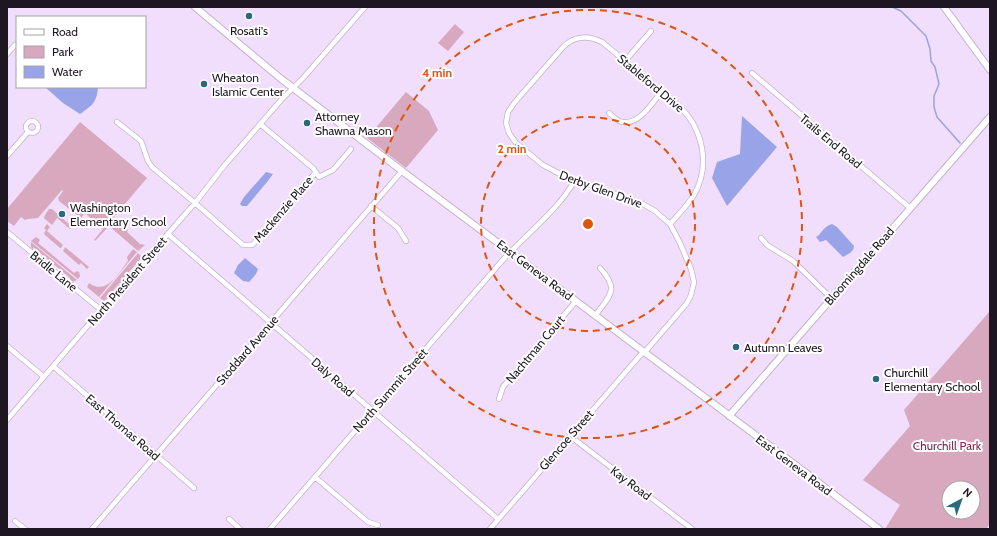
<svg xmlns="http://www.w3.org/2000/svg" width="997" height="536" font-family="Cabin,sans-serif">
	<style>
		.green { fill: #d8a9be; fill-rule: evenodd }
		.water { fill: #99a3e7 }
		.lines { fill: none; stroke-linecap: round; stroke-linejoin: round }
		.stream { stroke: #99a3e7; stroke-width: 1.5 }
		.street-casing { stroke: #c4b1cf; stroke-width: 6 }
		.secondary-casing { stroke: #c4b1cf; stroke-width: 8 }
		.street { stroke: #fff; stroke-width: 4.5 }
		.secondary { stroke: #fff; stroke-width: 6 }
		.ring { fill: none; stroke: #de560d; stroke-width: 2; stroke-dasharray: 7 5 }
		.poi-dot { fill: #29697e; stroke: #fff; stroke-width: 1.5 }
		.labels { text-anchor: middle; dominant-baseline: central; stroke-width: 4; stroke-linejoin: round; paint-order: stroke }
		.poi-label { font-size: 12px; fill: #1e1722; stroke: #fff; text-anchor: start }
		.street-label { font-size: 12px; fill: #1e1722; stroke: #fff }
		.park-label { font-size: 12px; fill: #7f2a58; stroke: #fff }
		.centre { fill: #de560d; stroke: #fff; stroke-width: 2 }
		.ring-label { font-size: 12px; text-anchor: middle; font-weight: bold; fill: #de560d; stroke: #fff; stroke-width: 4; stroke-linejoin: round; paint-order: stroke }
	</style>
	<rect width="100%" height="100%" fill="#f1ddfc"/>
	<path class="green" d="M 455,24 L 464,32 L 448,51 L 438,43 Z
		M 406,92 L 429,111 L 438,130 L 406,168 L 367,138 Z
		M 80,122 L 147,178 L 113,218 L 128,230 L 127,232 L 140,244 L 145,245 L 138,251 L 109,226 L 95,241 L 94,240 L 103,229 L 85,213 L 81,218 L 59,201 L 58,198 L 63,191 L 62,190 L 38,218 L 28,219 L 25,220 L 21,217 L 14,226 L 7,221 L 7,209 Z
		M 49,209 L 52,209 L 72,227 L 70,229 L 57,218 L 52,225 L 44,218 L 45,215 Z
		M 47,224 L 50,227 L 47,231 L 63,245 L 61,248 L 60,248 L 45,235 L 44,233 L 46,230 L 44,228 Z
		M 36,237 L 40,240 L 38,243 L 74,273 L 77,271 L 79,272 L 80,276 L 78,279 L 31,241 Z
		M 31,242 L 77,280 L 72,282 L 69,277 L 33,247 L 33,250 L 31,247 Z
		M 65,247 L 89,267 L 87,269 L 81,263 L 79,265 L 63,251 Z
		M 133,249 L 137,252 L 99,297 L 87,287 L 89,283 C 107,296 118,273 128,261 L 127,257 Z
		M 138,253 L 142,257 L 104,301 L 100,298 Z
		M 990,311 L 990,524 L 986,529 L 885,529 L 900,505 L 863,480 L 910,426 L 904,410 ZM 949,488 L 973,488 L 973,512 L 949,512 Z"/>
	<path class="water" d="M 45,87 L 98,87 C 97,102 93,105 80,114 L 63,103 Z
		M 742,116 L 777,147 L 727,206 L 712,178 L 717,162 L 740,154 Z
		M 266,172 L 273,174 L 267,182 L 247,206 L 242,206 L 240,204 L 244,197 Z
		M 832,224 L 837,227 L 854,246 C 854,252 848,254 843,257 L 826,240 L 820,242 L 816,237 C 822,234 822,227 832,224 Z
		M 245,258 L 258,269 L 256,274 L 249,282 L 243,281 L 234,273 L 238,265 Z"/>
	<g class="lines">
		<path class="stream" d="M 892,7 L 901,11 L 926,36 L 930,49 L 931,61 L 935,67 L 939,84 L 934,96 L 934,107 L 937,117 L 960,143"/>
		<defs>
			<path id="street" d="M 7,54 L 15,45
				M 625,61 L 651,31
				M 752,73 L 910,208
				M 609,113 C 612,116 616,119 619,121 C 638,128 652,103 662,91
				M26 127a6 6 0 1 1 12 0a6 6 0 1 1-12 0Z
				M 117,122 L 141,141 L 148,161 L 152,167 L 195,203 L 243,245 L 252,245 L 257,240 L 316,172
				M 260,124 L 313,168 L 319,177 L 333,170 L 351,149
				M 7,156 L 28,132
				M 371,206 L 398,228 L 406,241
				M 7,232 L 101,310
				M 168,234 L 498,519
				M 761,238 L 767,245 L 793,261 L 831,298
				M 595,316 C 610,295 620,290 600,268
				M 7,346 L 44,377
				M 644,353 L 687,303 L 691,295 L 694,282 L 691,269 L 680,243 L 670,224 L 655,211 L 643,204 L 560,174 L 543,165 L 516,143 L 509,133 L 506,123 L 508,112 L 515,102 L 563,47 C 574,36 588,35 602,42 L 678,105 C 703,128 711,165 694,195 C 687,206 678,215 670,224
				M 53,366 L 194,488
				M 499,399 L 503,387 L 576,301
				M 7,420 L 101,310 L 195,203 L 224,166 L 281,100 L 304,77 L 365,7
				M 570,436 L 692,529
				M 315,477 L 368,522 L 378,525
				M 229,519 L 240,529
				M 15,521 L 25,529
				M 92,529 L 402,171
				M 270,529 L 501,262 C 526,234 557,212 575,180
				M 490,529 L 643,352"/>
			<path id="secondary" d="M 195,7 L 280,78 L 414,180 L 806,473 L 879,529
				M 944,7 L 990,70
				M 729,416 L 990,117"/>
		</defs>
		<use href="#street" class="street-casing"/>
		<use href="#secondary" class="secondary-casing"/>
		<use href="#street" class="street"/>
		<use href="#secondary" class="secondary"/>
	</g>
	<g class="ring">
		<circle cx="588" cy="224" r="107"/>
		<circle cx="588" cy="224" r="214"/>
	</g>
	<g class="poi-dot">
		<circle cx="249" cy="16" r="4"/>
		<circle cx="204" cy="84" r="4"/>
		<circle cx="307" cy="123" r="4"/>
		<circle cx="62" cy="214" r="4"/>
		<circle cx="736" cy="347" r="4"/>
		<circle cx="876" cy="379" r="4"/>
	</g>
	<g class="labels">
		<g class="poi-label">
			<text x="249" y="30" text-anchor="middle">Rosati's</text>
			<text x="212" y="77">Wheaton<tspan x="212" dy="14">Islamic Center</tspan></text>
			<text x="315" y="116">Attorney<tspan x="315" dy="14">Shawna Mason</tspan></text>
			<text x="70" y="207">Washington<tspan x="70" dy="14">Elementary School</tspan></text>
			<text x="744" y="347">Autumn Leaves</text>
			<text x="884" y="372">Churchill<tspan x="884" dy="14">Elementary School</tspan></text>
		</g>
		<g class="street-label">
			<text transform="translate(651 83) rotate(40)">Stableford Drive</text>
			<text transform="translate(831 141) rotate(40)">Trails End Road</text>
			<text transform="translate(601 189) rotate(20)">Derby Glen Drive</text>
			<text transform="translate(283 209) rotate(-49)">Mackenzie Place</text>
			<text transform="translate(859 266) rotate(-49)">Bloomingdale Road</text>
			<text transform="translate(535 270) rotate(37)">East Geneva Road</text>
			<text transform="translate(54 271) rotate(39)">Bridle Lane</text>
			<text transform="translate(127 281) rotate(-49)">North President Street</text>
			<text transform="translate(535 349) rotate(-50)">Nachtman Court</text>
			<text transform="translate(247 350) rotate(-49)">Stoddard Avenue</text>
			<text transform="translate(333 377) rotate(41)">Daly Road</text>
			<text transform="translate(390 390) rotate(-49)">North Summit Street</text>
			<text transform="translate(123 427) rotate(41)">East Thomas Road</text>
			<text transform="translate(566 440) rotate(-49)">Glencoe Street</text>
			<text transform="translate(794 465) rotate(37)">East Geneva Road</text>
			<text transform="translate(631 483) rotate(37)">Kay Road</text>
		</g>
		<g class="park-label">
			<text x="947" y="445">Churchill Park</text>
		</g>
	</g>
	<circle cx="588" cy="224" r="6" class="centre"/>
	<g class="ring-label">
		<text x="437" y="77">4 min</text>
		<text x="512" y="153">2 min</text>
	</g>
	<rect width="997" height="536" fill="none" stroke="#1e1722" stroke-width="16"/>
	<rect x="16" y="16" width="130" height="72" fill="#ffffff" stroke="#a5a2a7"/>
	<rect x="24" y="29" width="20" height="6" fill="#ffffff" stroke="#a5a2a7"/>
	<text x="52" y="36" font-size="12" fill="#1e1722">Road</text>
	<rect x="24" y="46" width="20" height="12" fill="#d8a9be" stroke="#a5a2a7"/>
	<text x="52" y="56" font-size="12" fill="#1e1722">Park</text>
	<rect x="24" y="66" width="20" height="12" fill="#99a3e7" stroke="#a5a2a7"/>
	<text x="52" y="76" font-size="12" fill="#1e1722">Water</text>
	<g transform="translate(961 500) rotate(41)"><circle r="19" fill="#ffffff" stroke="#a5a2a7"/>
	<path d="M0-3L7 15L0 10L-7 15Z" fill="#29697e"/>
	<text y="-6" font-size="11" font-weight="bold" text-anchor="middle" fill="#1e1722">N</text>
	</g>
</svg>
